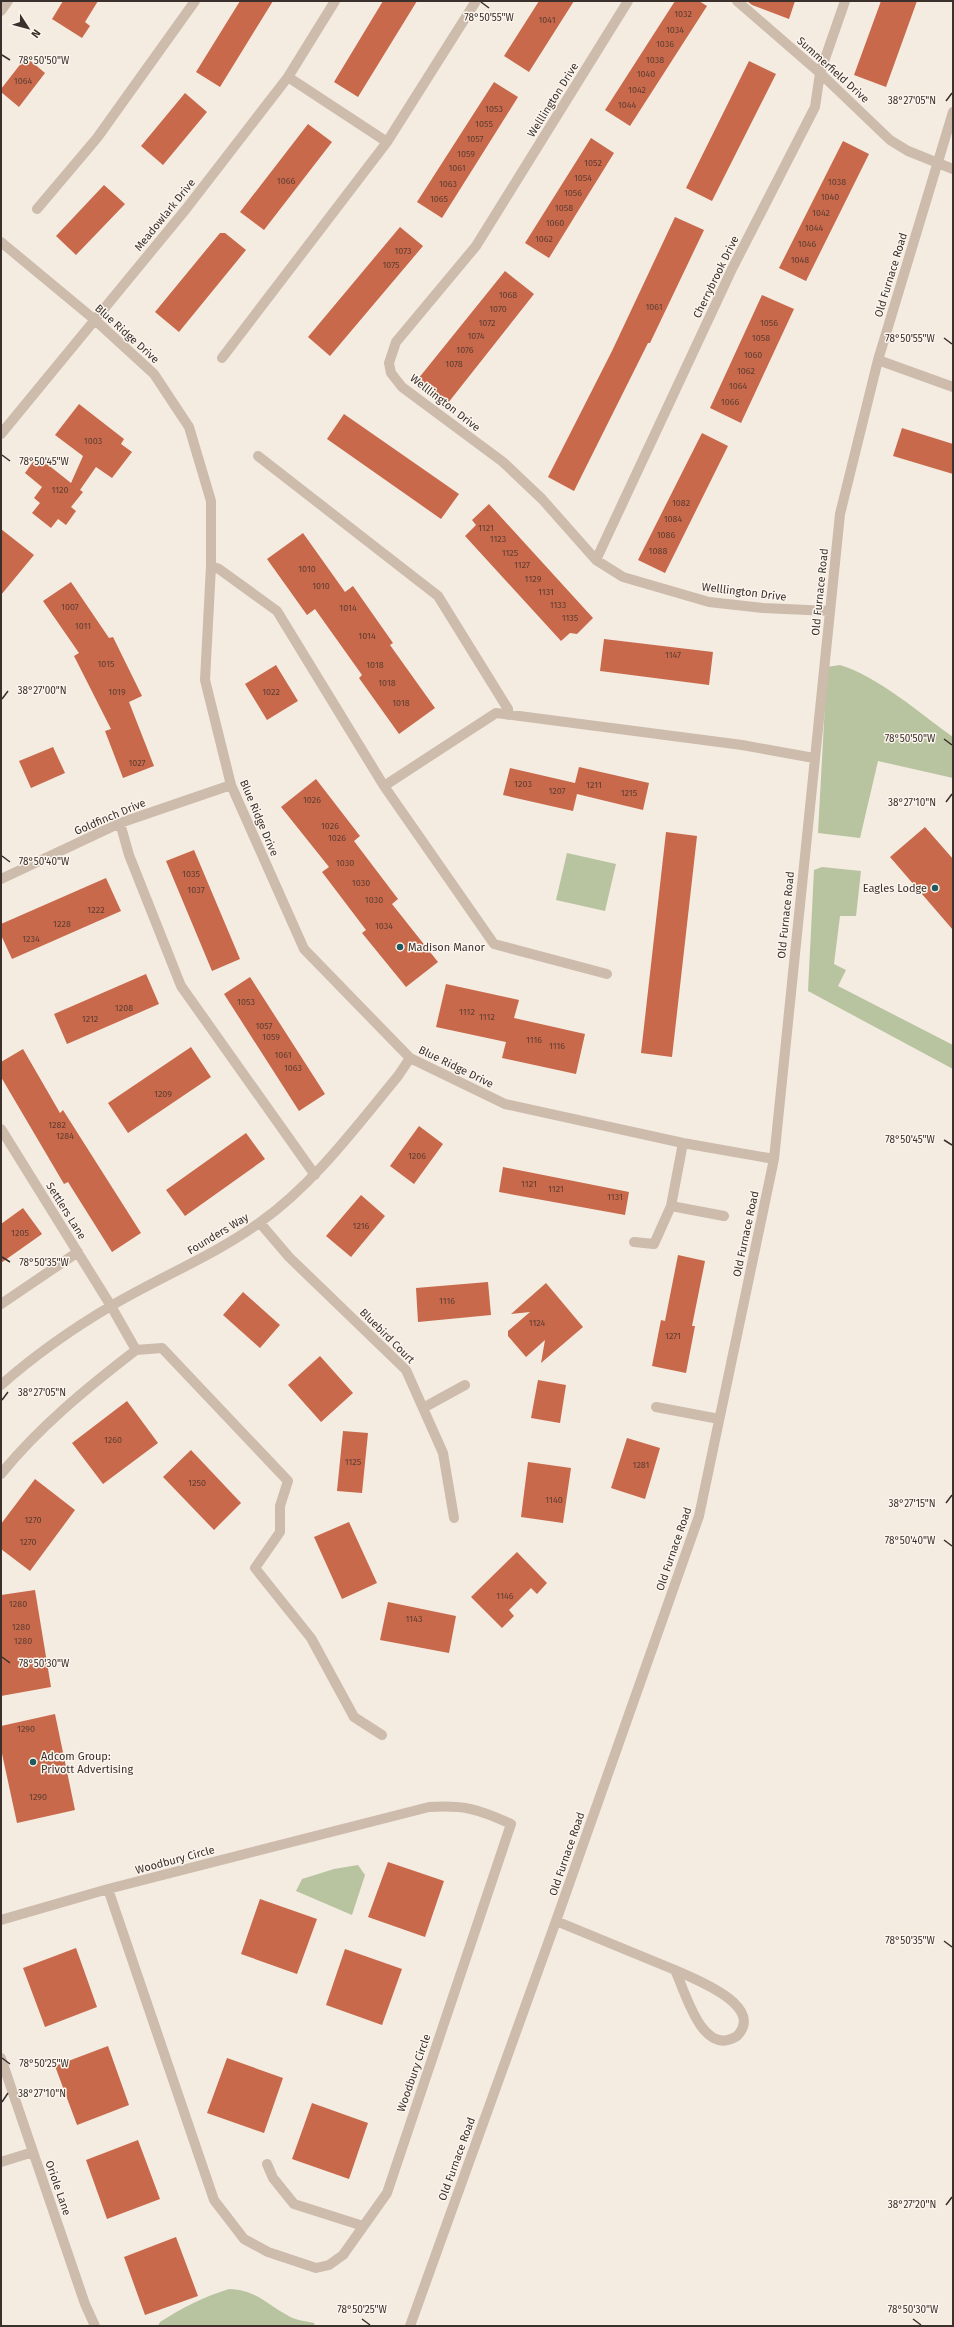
<svg xmlns="http://www.w3.org/2000/svg" width="954" height="2327" font-family="'Fira Sans',sans-serif">
	<style>
		.green { fill: #b8c4a0 }
		.building { fill: #c8694b }
		.lines { fill: none; stroke-linecap: round; stroke-linejoin: round }
		.minor { stroke: #cdbbac; stroke-width: 10 }
		.ticks { fill: none; stroke: #3b302b; stroke-width: 1.5 }
		.poi-dot { fill: #1f5a5e; stroke: #fbf5ee; stroke-width: 1.5 }
		.labels { text-anchor: middle; dominant-baseline: central; stroke-width: 3; stroke-linejoin: round; paint-order: stroke }
		.number-label { font-size: 9px; fill: #5e3e33 }
		.street-label { font-size: 11px; fill: #3b302b; stroke: #fbf5ee }
		.poi-label { font-size: 11px; fill: #3b302b; stroke: #fbf5ee; text-anchor: start }
		.ticks-label { font-size: 10px; text-anchor: middle; fill: #3b302b; stroke: #fbf5ee; stroke-width: 3; stroke-linejoin: round; paint-order: stroke }
	</style>
	<rect width="100%" height="100%" fill="#f4ebe1"/>
	<path class="green" d="M 840,665 C 879,677 919,713 953,737 L 953,778 L 878,761 L 860,838 L 818,833 L 827,667 Z
		M 567,853 L 616,864 L 605,911 L 556,900 Z
		M 822,867 L 861,871 L 856,916 L 840,916 L 834,964 L 846,970 L 838,986 L 953,1045 L 953,1069 L 808,991 L 814,870 Z
		M 358,1865 L 365,1875 L 352,1915 L 296,1891 L 302,1879 L 334,1869 Z
		M 229,2289 C 256,2290 265,2303 287,2315 C 294,2320 305,2321 314,2323 L 315,2326 L 158,2326 L 160,2322 C 182,2308 203,2297 229,2289 Z"/>
	<path class="building" d="M 63,1 L 98,1 L 85,22 L 90,26 L 82,38 L 52,19 Z
		M 240,1 L 273,1 L 220,87 L 196,72 Z
		M 383,1 L 417,1 L 358,97 L 334,82 Z
		M 539,1 L 574,1 L 529,72 L 504,56 Z
		M 675,1 L 699,1 L 707,6 L 630,126 L 605,110 Z
		M 747,1 L 795,1 L 789,19 L 752,5 Z
		M 881,1 L 917,1 L 886,87 L 854,75 Z
		M 26,57 L 45,73 L 19,107 L 1,92 L 1,89 Z
		M 749,61 L 776,74 L 712,201 L 686,188 Z
		M 494,82 L 518,97 L 442,218 L 417,202 Z
		M 185,93 L 207,112 L 163,165 L 141,146 Z
		M 308,124 L 332,142 L 264,230 L 240,212 Z
		M 591,138 L 614,153 L 549,258 L 525,243 Z
		M 843,141 L 869,154 L 806,281 L 779,268 Z
		M 104,185 L 125,204 L 76,255 L 56,236 Z
		M 675,217 L 704,230 L 650,343 L 648,343 L 574,491 L 548,477 L 612,351 Z
		M 400,227 L 423,246 L 330,356 L 308,337 Z
		M 220,233 L 225,233 L 246,250 L 179,332 L 155,312 Z
		M 505,271 L 534,294 L 448,403 L 418,379 Z
		M 762,295 L 794,309 L 741,423 L 710,408 Z
		M 79,404 L 124,439 L 121,444 L 132,452 L 112,478 L 96,467 L 80,490 L 83,492 L 71,507 L 76,511 L 66,525 L 58,519 L 51,528 L 32,513 L 40,503 L 34,498 L 42,487 L 25,473 L 37,456 L 71,483 L 83,456 L 55,435 Z
		M 344,414 L 459,494 L 441,519 L 327,439 Z
		M 902,428 L 953,444 L 953,474 L 893,456 Z
		M 702,433 L 728,446 L 665,573 L 638,560 Z
		M 489,504 L 593,618 L 577,634 L 570,633 L 561,641 L 465,536 L 476,525 L 472,520 Z
		M 1,529 L 34,555 L 1,595 Z
		M 303,533 L 345,592 L 353,586 L 393,643 L 390,645 L 435,708 L 399,734 L 359,678 L 362,675 L 315,609 L 307,615 L 267,559 Z
		M 71,582 L 109,638 L 113,637 L 142,696 L 129,702 L 154,766 L 123,778 L 105,731 L 111,729 L 74,656 L 79,653 L 43,601 Z
		M 604,639 L 713,652 L 709,685 L 600,671 Z
		M 276,665 L 298,701 L 267,720 L 245,684 Z
		M 53,747 L 65,773 L 31,788 L 19,761 Z
		M 579,767 L 649,783 L 643,810 L 577,794 L 573,811 L 503,795 L 510,768 L 575,783 Z
		M 316,779 L 360,836 L 354,841 L 398,899 L 392,904 L 438,962 L 406,987 L 362,933 L 366,930 L 322,872 L 329,867 L 281,807 Z
		M 925,827 L 953,859 L 953,930 L 890,857 Z
		M 666,832 L 697,836 L 672,1057 L 641,1053 Z
		M 194,850 L 240,959 L 212,971 L 166,861 Z
		M 106,878 L 121,911 L 12,959 L 1,935 L 1,924 Z
		M 146,974 L 159,1004 L 67,1044 L 54,1014 Z
		M 250,977 L 325,1094 L 299,1111 L 224,994 Z
		M 446,984 L 519,1000 L 514,1018 L 585,1034 L 576,1074 L 502,1058 L 506,1042 L 436,1027 Z
		M 191,1047 L 211,1077 L 128,1133 L 108,1103 Z
		M 23,1049 L 60,1113 L 63,1110 L 141,1233 L 112,1252 L 68,1182 L 64,1184 L 1,1077 L 1,1062 Z
		M 419,1126 L 443,1144 L 414,1184 L 390,1166 Z
		M 246,1133 L 265,1159 L 185,1216 L 166,1190 Z
		M 503,1167 L 629,1192 L 625,1215 L 499,1192 Z
		M 361,1195 L 385,1216 L 351,1257 L 326,1236 Z
		M 23,1208 L 42,1234 L 1,1263 L 1,1224 Z
		M 678,1255 L 705,1261 L 692,1326 L 695,1326 L 686,1373 L 652,1366 L 661,1320 L 665,1321 Z
		M 488,1282 L 491,1315 L 418,1322 L 416,1288 Z
		M 546,1283 L 583,1327 L 541,1363 L 545,1340 L 526,1357 L 508,1336 L 508,1331 L 530,1312 L 511,1314 Z
		M 243,1292 L 280,1325 L 260,1348 L 223,1315 Z
		M 320,1356 L 353,1393 L 321,1422 L 288,1385 Z
		M 538,1380 L 566,1385 L 560,1423 L 531,1418 Z
		M 127,1401 L 158,1443 L 103,1484 L 72,1443 Z
		M 343,1431 L 368,1433 L 362,1493 L 337,1491 Z
		M 627,1438 L 660,1448 L 645,1499 L 611,1488 Z
		M 191,1450 L 241,1503 L 214,1530 L 163,1477 Z
		M 528,1462 L 571,1468 L 563,1523 L 521,1517 Z
		M 35,1479 L 75,1510 L 30,1571 L 1,1549 L 1,1524 Z
		M 349,1522 L 377,1583 L 342,1599 L 314,1537 Z
		M 517,1552 L 547,1583 L 537,1594 L 531,1588 L 509,1610 L 514,1616 L 502,1628 L 471,1597 Z
		M 35,1590 L 51,1687 L 1,1696 L 1,1595 Z
		M 388,1602 L 456,1616 L 449,1653 L 380,1640 Z
		M 55,1714 L 75,1810 L 17,1823 L 1,1749 L 1,1726 Z
		M 388,1862 L 444,1881 L 425,1937 L 368,1917 Z
		M 260,1899 L 317,1919 L 297,1974 L 241,1954 Z
		M 76,1948 L 97,2007 L 45,2027 L 23,1968 Z
		M 345,1949 L 402,1969 L 382,2025 L 326,2005 Z
		M 108,2046 L 129,2105 L 77,2125 L 55,2066 Z
		M 227,2058 L 283,2078 L 264,2133 L 207,2113 Z
		M 312,2103 L 368,2123 L 349,2179 L 292,2159 Z
		M 138,2140 L 160,2199 L 107,2219 L 86,2160 Z
		M 176,2237 L 198,2296 L 145,2315 L 124,2257 Z"/>
	<g class="lines">
		<path class="minor" d="M 628,1 L 476,246 L 396,342 L 389,363 L 391,373 L 402,387 L 503,462 L 542,499 L 596,560 L 623,577 L 709,602 L 763,608 L 830,611
			M 737,1 L 820,73 L 890,140 L 908,151 L 953,169
			M 1,11 L 8,1
			M 288,77 L 387,142
			M 37,209 L 97,138 L 195,1
			M 1,242 L 95,320 L 154,374 L 189,427 L 211,501 L 211,566 L 205,680 L 231,785 L 304,949 L 410,1058 L 505,1104 L 683,1143 L 774,1159
			M 222,358 L 387,142 L 476,1
			M 878,360 L 953,387
			M 1,434 L 186,209 L 288,77 L 335,1
			M 258,456 L 438,596 L 508,709 L 508,715
			M 596,560 L 732,269 L 815,107 L 820,73 L 845,1
			M 211,566 L 219,569 L 277,611 L 384,786 L 494,944 L 607,974
			M 384,786 L 496,713 L 742,745 L 814,758
			M 120,823 L 129,855 L 181,986 L 315,1175
			M 1,879 L 120,823 L 231,785
			M 1,1129 L 111,1306 L 136,1350 L 162,1348 L 288,1481 L 280,1506 L 280,1532 L 255,1568 L 311,1638 L 354,1717 L 382,1735
			M 683,1143 L 671,1206 L 724,1216
			M 260,1223 L 289,1257 L 406,1370 L 443,1453 L 454,1518
			M 634,1242 L 654,1244 L 671,1206
			M 1,1304 L 78,1252
			M 1,1385 C 35,1355 72,1329 111,1306 C 160,1277 213,1256 259,1223 C 314,1184 355,1128 398,1076 L 410,1058
			M 656,1407 L 719,1419
			M 423,1408 L 465,1385
			M 1,1474 C 39,1427 88,1387 136,1350
			M 1,1920 L 108,1889 L 429,1807 C 465,1805 478,1809 511,1824 L 387,2193 L 343,2255 L 329,2265 L 316,2268 L 268,2252 L 244,2239 L 214,2200 L 108,1889
			M 556,1921 L 675,1970 C 695,1979 766,2006 737,2036 C 702,2058 686,1993 675,1970
			M 1,2058 L 85,2304 L 95,2326
			M 1,2162 L 33,2152
			M 267,2164 L 273,2178 L 294,2204 L 363,2226
			M 410,2326 L 556,1921 L 699,1516 L 774,1159 L 840,514 L 878,360 L 953,112"/>
	</g>
	<path class="ticks" d="M 481,2 L 489,8M 2,55 L 10,60M 946,101 L 952,93M 944,338 L 952,344M 2,455 L 10,461M 2,699 L 8,691M 944,739 L 952,745M 946,802 L 952,794M 2,856 L 10,862M 944,1140 L 952,1145M 2,1257 L 10,1262M 2,1400 L 8,1392M 946,1503 L 952,1495M 944,1540 L 952,1546M 2,1657 L 10,1663M 944,1941 L 952,1947M 2,2058 L 10,2064M 2,2102 L 8,2093M 946,2205 L 952,2197M 362,2319 L 370,2325M 913,2319 L 921,2325"/>
	<g class="poi-dot">
		<circle cx="935" cy="888" r="4"/>
		<circle cx="400" cy="947" r="4"/>
		<circle cx="33" cy="1762" r="4"/>
	</g>
	<g class="labels">
		<g class="number-label">
			<text x="683" y="14">1032</text>
			<text x="547" y="20">1041</text>
			<text x="675" y="30">1034</text>
			<text x="665" y="44">1036</text>
			<text x="655" y="60">1038</text>
			<text x="646" y="74">1040</text>
			<text x="23" y="81">1064</text>
			<text x="637" y="90">1042</text>
			<text x="627" y="105">1044</text>
			<text x="494" y="109">1053</text>
			<text x="484" y="124">1055</text>
			<text x="475" y="139">1057</text>
			<text x="466" y="154">1059</text>
			<text x="593" y="163">1052</text>
			<text x="457" y="168">1061</text>
			<text x="583" y="178">1054</text>
			<text x="286" y="181">1066</text>
			<text x="837" y="182">1038</text>
			<text x="448" y="184">1063</text>
			<text x="573" y="193">1056</text>
			<text x="830" y="197">1040</text>
			<text x="439" y="199">1065</text>
			<text x="564" y="208">1058</text>
			<text x="821" y="213">1042</text>
			<text x="555" y="223">1060</text>
			<text x="814" y="228">1044</text>
			<text x="544" y="239">1062</text>
			<text x="807" y="244">1046</text>
			<text x="403" y="251">1073</text>
			<text x="800" y="260">1048</text>
			<text x="391" y="265">1075</text>
			<text x="508" y="295">1068</text>
			<text x="654" y="307">1061</text>
			<text x="498" y="309">1070</text>
			<text x="487" y="323">1072</text>
			<text x="769" y="323">1056</text>
			<text x="476" y="336">1074</text>
			<text x="761" y="338">1058</text>
			<text x="465" y="350">1076</text>
			<text x="753" y="355">1060</text>
			<text x="454" y="364">1078</text>
			<text x="746" y="371">1062</text>
			<text x="738" y="386">1064</text>
			<text x="730" y="402">1066</text>
			<text x="93" y="441">1003</text>
			<text x="60" y="490">1120</text>
			<text x="681" y="503">1082</text>
			<text x="673" y="519">1084</text>
			<text x="486" y="528">1121</text>
			<text x="666" y="535">1086</text>
			<text x="498" y="539">1123</text>
			<text x="658" y="551">1088</text>
			<text x="510" y="553">1125</text>
			<text x="522" y="565">1127</text>
			<text x="307" y="569">1010</text>
			<text x="533" y="579">1129</text>
			<text x="321" y="586">1010</text>
			<text x="546" y="592">1131</text>
			<text x="558" y="605">1133</text>
			<text x="70" y="607">1007</text>
			<text x="348" y="608">1014</text>
			<text x="570" y="618">1135</text>
			<text x="83" y="626">1011</text>
			<text x="367" y="636">1014</text>
			<text x="673" y="655">1147</text>
			<text x="106" y="664">1015</text>
			<text x="375" y="665">1018</text>
			<text x="387" y="683">1018</text>
			<text x="117" y="692">1019</text>
			<text x="271" y="692">1022</text>
			<text x="401" y="703">1018</text>
			<text x="137" y="763">1027</text>
			<text x="523" y="784">1203</text>
			<text x="594" y="785">1211</text>
			<text x="557" y="791">1207</text>
			<text x="629" y="793">1215</text>
			<text x="312" y="800">1026</text>
			<text x="330" y="826">1026</text>
			<text x="337" y="838">1026</text>
			<text x="345" y="863">1030</text>
			<text x="191" y="874">1035</text>
			<text x="361" y="883">1030</text>
			<text x="196" y="890">1037</text>
			<text x="374" y="900">1030</text>
			<text x="96" y="910">1222</text>
			<text x="62" y="924">1228</text>
			<text x="384" y="926">1034</text>
			<text x="31" y="939">1234</text>
			<text x="246" y="1002">1053</text>
			<text x="124" y="1008">1208</text>
			<text x="467" y="1012">1112</text>
			<text x="487" y="1017">1112</text>
			<text x="90" y="1019">1212</text>
			<text x="264" y="1026">1057</text>
			<text x="271" y="1037">1059</text>
			<text x="534" y="1040">1116</text>
			<text x="557" y="1046">1116</text>
			<text x="283" y="1055">1061</text>
			<text x="293" y="1068">1063</text>
			<text x="163" y="1094">1209</text>
			<text x="57" y="1125">1282</text>
			<text x="65" y="1136">1284</text>
			<text x="417" y="1156">1206</text>
			<text x="529" y="1184">1121</text>
			<text x="556" y="1189">1121</text>
			<text x="615" y="1197">1131</text>
			<text x="361" y="1226">1216</text>
			<text x="20" y="1233">1205</text>
			<text x="447" y="1301">1116</text>
			<text x="537" y="1323">1124</text>
			<text x="673" y="1336">1271</text>
			<text x="113" y="1440">1260</text>
			<text x="353" y="1462">1125</text>
			<text x="641" y="1465">1281</text>
			<text x="197" y="1483">1250</text>
			<text x="554" y="1500">1140</text>
			<text x="33" y="1520">1270</text>
			<text x="28" y="1542">1270</text>
			<text x="505" y="1596">1146</text>
			<text x="18" y="1604">1280</text>
			<text x="414" y="1619">1143</text>
			<text x="21" y="1627">1280</text>
			<text x="23" y="1641">1280</text>
			<text x="26" y="1729">1290</text>
			<text x="38" y="1797">1290</text>
		</g>
		<g class="street-label">
			<text transform="translate(833 70) rotate(42)">Summerfield Drive</text>
			<text transform="translate(553 100) rotate(-58)">Welllington Drive</text>
			<text transform="translate(165 215) rotate(-51)">Meadowlark Drive</text>
			<text transform="translate(891 275) rotate(-73)">Old Furnace Road</text>
			<text transform="translate(716 277) rotate(-64)">Cherrybrook Drive</text>
			<text transform="translate(127 334) rotate(42)">Blue Ridge Drive</text>
			<text transform="translate(445 403) rotate(38)">Welllington Drive</text>
			<text transform="translate(744 592) rotate(7)">Welllington Drive</text>
			<text transform="translate(820 592) rotate(-84)">Old Furnace Road</text>
			<text transform="translate(110 817) rotate(-23)">Goldfinch Drive</text>
			<text transform="translate(259 818) rotate(67)">Blue Ridge Drive</text>
			<text transform="translate(786 915) rotate(-84)">Old Furnace Road</text>
			<text transform="translate(456 1067) rotate(26)">Blue Ridge Drive</text>
			<text transform="translate(66 1211) rotate(58)">Settlers Lane</text>
			<text transform="translate(218 1234) rotate(-31)">Founders Way</text>
			<text transform="translate(746 1234) rotate(-78)">Old Furnace Road</text>
			<text transform="translate(387 1336) rotate(45)">Bluebird Court</text>
			<text transform="translate(674 1549) rotate(-71)">Old Furnace Road</text>
			<text transform="translate(567 1854) rotate(-71)">Old Furnace Road</text>
			<text transform="translate(175 1860) rotate(-15)">Woodbury Circle</text>
			<text transform="translate(414 2073) rotate(-71)">Woodbury Circle</text>
			<text transform="translate(457 2159) rotate(-70)">Old Furnace Road</text>
			<text transform="translate(58 2188) rotate(71)">Oriole Lane</text>
		</g>
		<g class="poi-label">
			<text x="927" y="888" text-anchor="end">Eagles Lodge</text>
			<text x="408" y="947">Madison Manor</text>
			<text x="41" y="1756">Adcom Group:<tspan x="41" dy="13">Privott Advertising</tspan></text>
		</g>
	</g>
	<g class="ticks-label">
		<text x="489" y="21">78°50'55"W</text>
		<text x="44" y="64">78°50'50"W</text>
		<text x="912" y="104">38°27'05"N</text>
		<text x="910" y="342">78°50'55"W</text>
		<text x="44" y="465">78°50'45"W</text>
		<text x="42" y="694">38°27'00"N</text>
		<text x="910" y="742">78°50'50"W</text>
		<text x="912" y="806">38°27'10"N</text>
		<text x="44" y="865">78°50'40"W</text>
		<text x="910" y="1143">78°50'45"W</text>
		<text x="44" y="1266">78°50'35"W</text>
		<text x="42" y="1396">38°27'05"N</text>
		<text x="912" y="1507">38°27'15"N</text>
		<text x="910" y="1544">78°50'40"W</text>
		<text x="44" y="1667">78°50'30"W</text>
		<text x="910" y="1944">78°50'35"W</text>
		<text x="44" y="2067">78°50'25"W</text>
		<text x="42" y="2097">38°27'10"N</text>
		<text x="912" y="2208">38°27'20"N</text>
		<text x="362" y="2313">78°50'25"W</text>
		<text x="913" y="2313">78°50'30"W</text>
	</g>
	<rect width="954" height="2327" fill="none" stroke="#3b302b" stroke-width="4"/>
	<g transform="translate(28 28) rotate(126)" stroke="#fbf5ee" stroke-width="3" paint-order="stroke">
	<path d="M0-3L7 15L0 10L-7 15Z" fill="#3b302b"/>
	<text y="-6" font-size="11" font-weight="bold" text-anchor="middle" fill="#3b302b">N</text>
	</g>
</svg>
